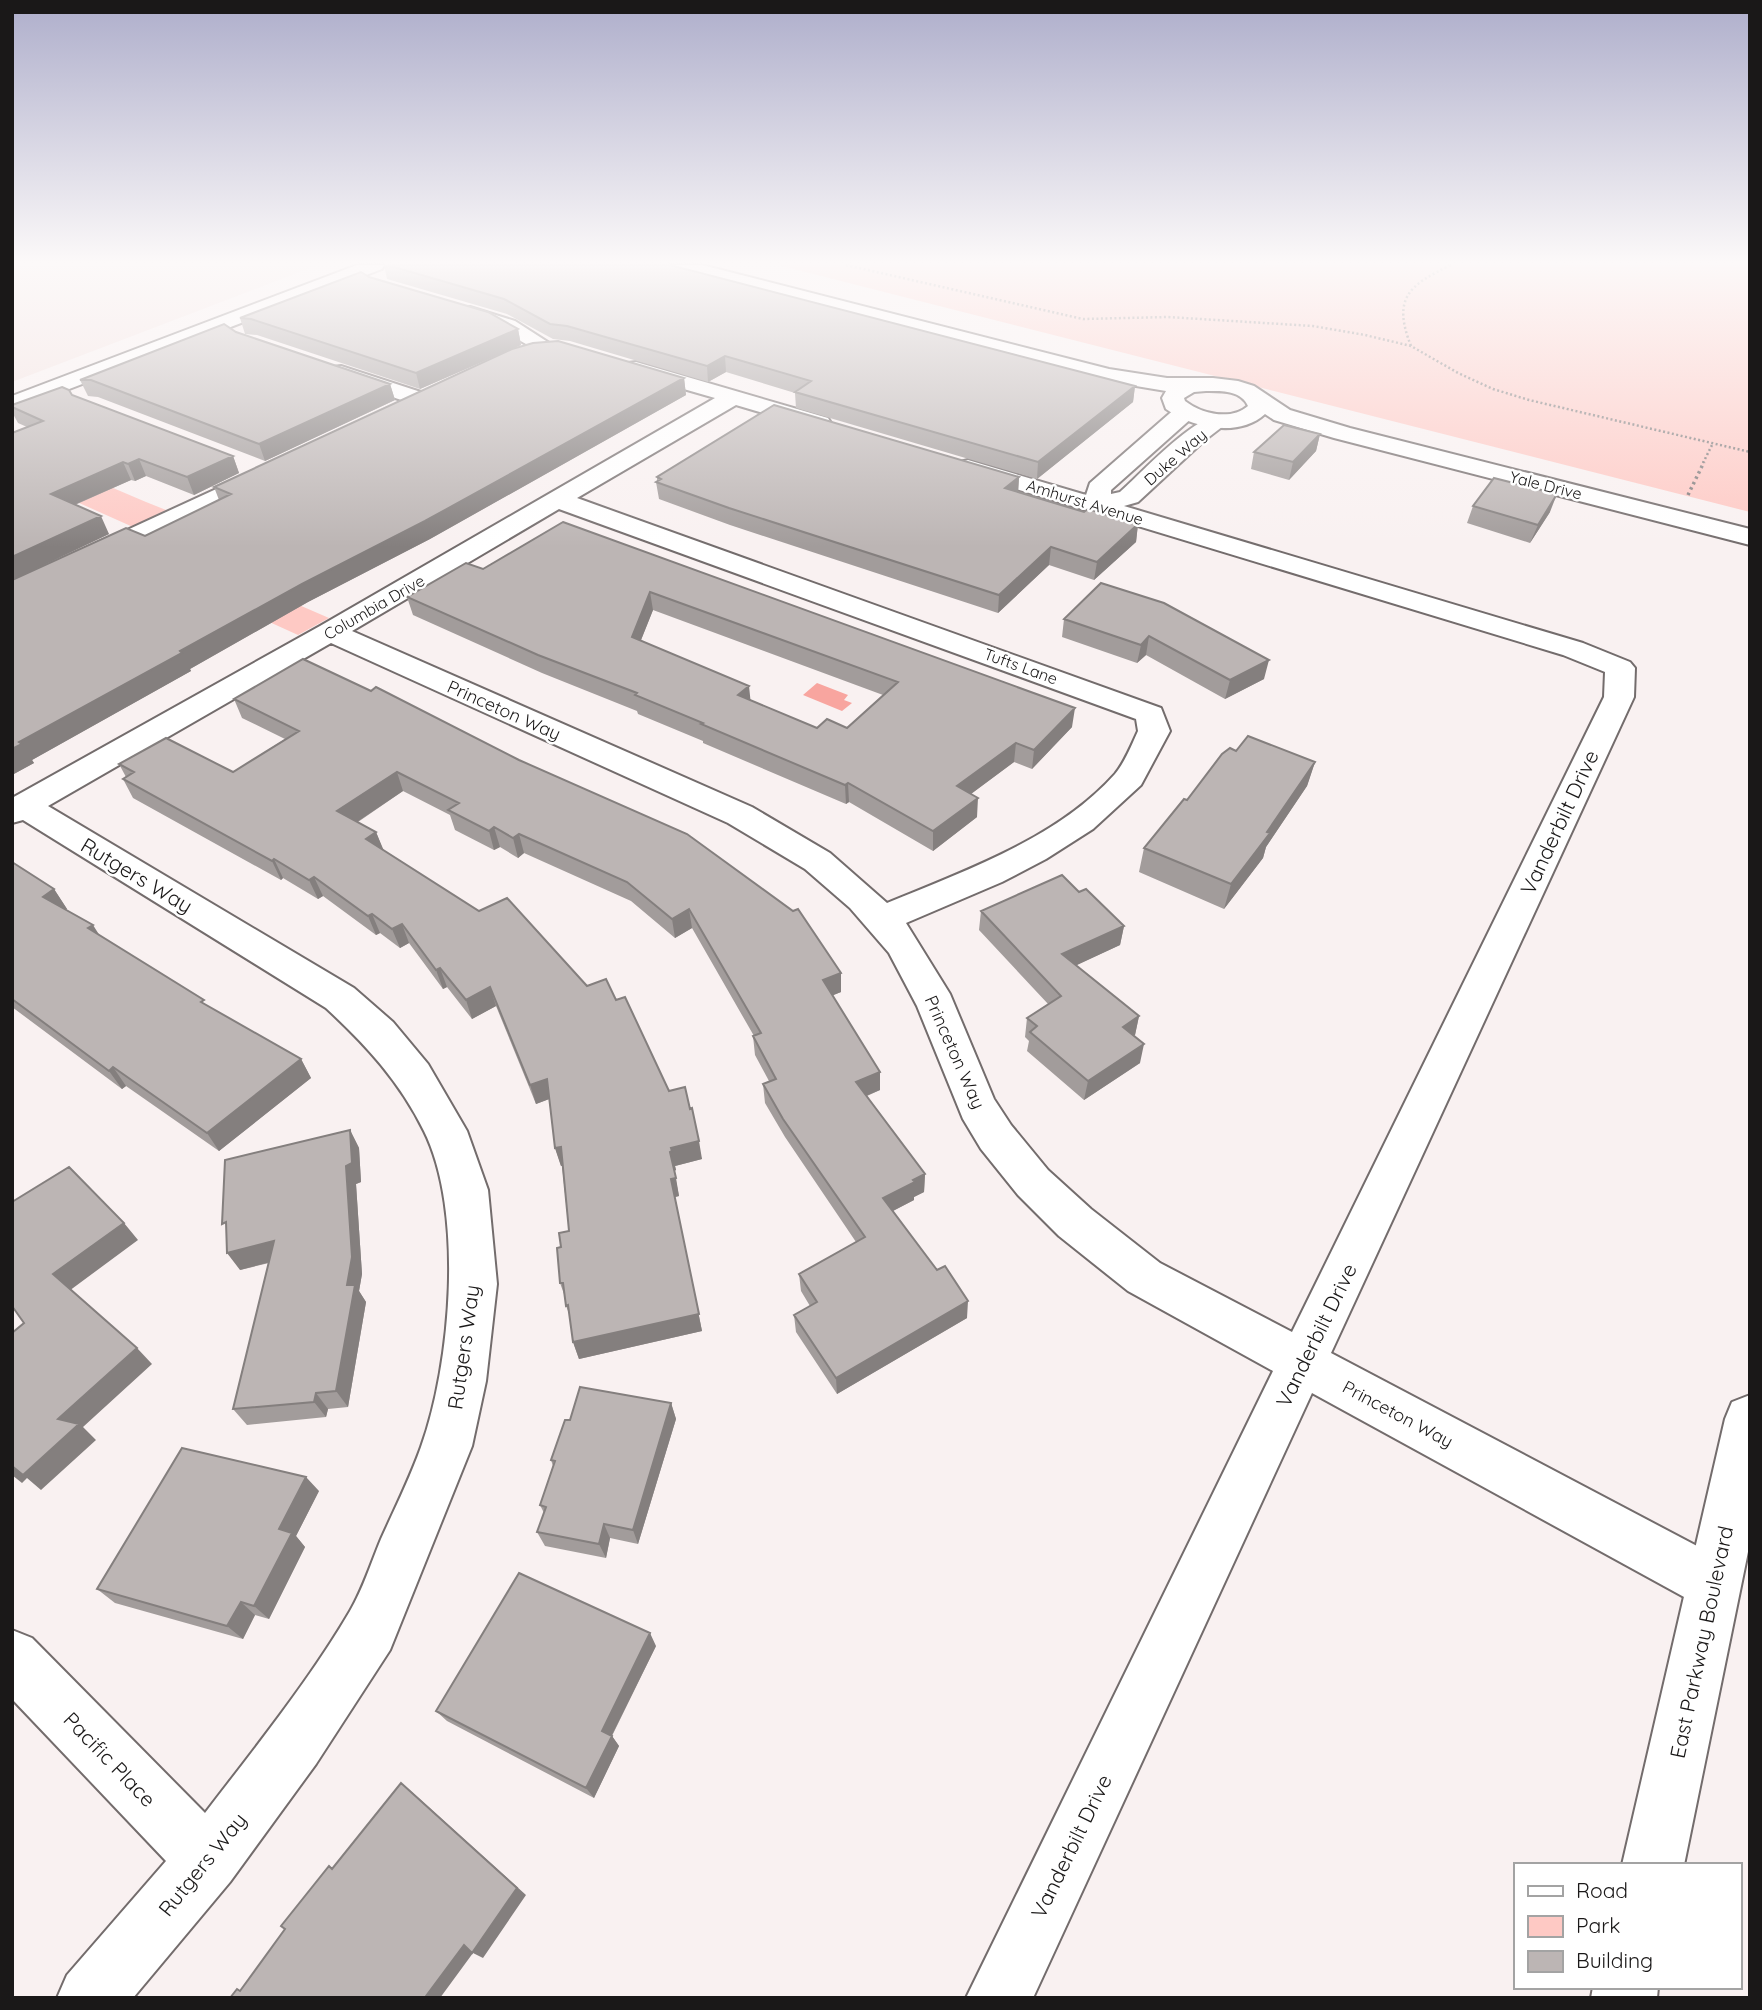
<svg xmlns="http://www.w3.org/2000/svg" width="1762" height="2010" font-family="Quicksand,sans-serif">
	<style>
		.built { fill: #f3e2e0 }
		.green { fill: #fec9c4 }
		.water { fill: #f8a59f }
		.lines { fill: none; stroke-linecap: round; stroke-linejoin: round }
		.street-casing { stroke: #736c6c; stroke-width: 4 }
		.secondary-casing { stroke: #736c6c; stroke-width: 4 }
		.path-far1 { stroke: #807c7c; stroke-width: 2.5; stroke-dasharray: 2 2.5; stroke-linecap: butt }
		.path { stroke: #807c7c; stroke-width: 3.5; stroke-dasharray: 2.5 3.5; stroke-linecap: butt }
		.street { fill: #fff; fill-rule: evenodd }
		.secondary { fill: #fff; fill-rule: evenodd }
		.wall { fill: #a29c9b; fill-rule: evenodd }
		.shaded-wall { fill: #847f7e }
		.building { fill: #bcb5b4; stroke: #847f7e; stroke-width: 2; fill-rule: evenodd }
		.labels { text-anchor: middle; dominant-baseline: central; stroke-width: 5; stroke-linejoin: round; paint-order: stroke }
		.far-street-label { font-size: 16px; fill: #1a1818; stroke: #fff }
		.street-label { font-size: 18px; fill: #1a1818; stroke: #fff }
		.near-street-label { font-size: 21px; fill: #1a1818; stroke: #fff }
	</style>
	<rect width="100%" height="100%" fill="#f9f1f1"/>
	<path class="built" d="M 12,265 L 318,265 L 12,382 Z"/>
	<path class="green" d="M 778,265 L 1750,265 L 1750,512 Z
		M 12,445 L 146,502 L 166,510 L 133,527 L 12,473 Z
		M 145,538 L 329,618 L 298,635 L 115,552 Z"/>
	<path class="water" d="M 817,683 L 848,695 L 844,700 L 852,703 L 842,711 L 803,695 Z"/>
	<g class="lines">
		<defs>
			<path id="street" d="M 470,307 L 515,321 L 557,348 L 554,352 L 540,352 L 496,327 L 463,317 L 460,313 L 463,309 Z
				M 636,362 L 828,418 L 831,423 L 828,428 L 820,430 L 736,405 L 577,498 L 1161,708 L 1170,731 L 1141,785 L 1093,829 L 1046,859 L 1002,882 L 906,923 L 950,994 L 994,1099 L 1011,1125 L 1048,1170 L 1091,1209 L 1160,1263 L 1292,1332 L 1604,697 L 1605,672 L 1563,655 L 960,472 L 956,467 L 960,462 L 968,460 L 1086,495 L 1090,483 L 1177,407 L 1193,407 L 1196,412 L 1193,417 L 1111,490 L 1111,494 L 1120,492 C 1142,473 1200,408 1228,415 L 1231,420 L 1205,440 L 1138,502 L 1124,506 L 1583,643 L 1630,662 L 1635,668 L 1634,697 L 1331,1353 L 1733,1565 L 1741,1584 L 1733,1603 L 1714,1611 L 1695,1603 L 1312,1393 L 1033,1998 L 966,1998 L 1273,1371 L 1128,1291 L 1059,1236 L 1018,1195 L 981,1149 L 963,1119 L 917,1006 L 889,953 L 850,908 L 805,869 L 728,823 L 331,643 L 48,806 L 354,988 L 393,1022 L 428,1064 L 467,1131 L 488,1190 L 497,1284 L 486,1381 L 472,1446 L 390,1650 L 316,1764 L 230,1882 L 133,1998 L 57,1998 L 67,1975 L 166,1861 L 12,1699 L 12,1630 L 32,1638 L 205,1813 C 254,1749 309,1681 350,1611 C 363,1589 371,1563 381,1539 C 395,1508 410,1478 421,1447 C 451,1364 464,1211 424,1131 C 400,1082 366,1045 326,1008 L 23,820 L 12,823 L 12,798 L 320,626 L 715,398 L 628,373 L 625,368 L 628,363 ZM 559,509 L 1136,719 L 1138,731 C 1132,744 1125,762 1115,774 C 1058,838 965,871 887,903 L 830,853 L 752,807 L 352,631 Z
				M 341,366 L 430,395 L 433,400 L 430,405 L 422,407 L 333,377 L 330,372 L 333,367 Z
				M 264,467 L 273,469 L 276,474 L 273,479 L 12,601 L 12,583 Z"/>
			<path id="secondary" d="M 357,265 L 384,265 L 382,269 L 12,411 L 12,396 Z
				M 670,265 L 702,265 L 1109,369 L 1167,378 L 1213,378 L 1238,381 L 1254,386 L 1290,410 L 1350,428 L 1750,529 L 1750,545 L 1334,438 L 1274,420 L 1265,414 C 1239,438 1192,428 1166,409 L 1162,398 L 1166,391 L 1100,380 L 672,269 ZM 1206,391 C 1221,391 1241,390 1248,406 C 1231,421 1202,414 1185,401 L 1184,398 L 1194,392 Z
				M 1750,1395 L 1750,1542 L 1684,1865 L 1622,1865 L 1725,1419 L 1732,1402 Z
				M 1593,1987 L 1658,1987 L 1657,1998 L 1591,1998 Z"/>
		</defs>
		<use href="#street" class="street-casing"/>
		<use href="#secondary" class="secondary-casing"/>
		<path class="path-far1" d="M 846,265 L 1083,319 L 1168,317 L 1313,326 L 1365,335 L 1411,346 L 1458,373 L 1493,389 L 1529,400 L 1750,452
			M 1411,346 C 1392,298 1409,285 1451,265
			M 1703,463 L 1712,445"/>
		<path class="path" d="M 1688,495 L 1704,462"/>
		<use href="#street" class="street"/>
		<use href="#secondary" class="secondary"/>
	</g>
	<path class="wall" d="M 384,265 L 670,265 L 1135,386 L 1133,402 L 1037,479 L 796,408 L 795,393 L 726,372 L 708,382 L 570,341 L 553,339 L 507,314 L 387,279 Z
		M 369,277 L 518,329 L 521,345 L 420,389 L 257,335 L 245,334 L 240,318 Z
		M 236,332 L 390,384 L 395,400 L 265,461 L 98,397 L 88,396 L 80,380 Z
		M 684,378 L 686,395 L 430,539 L 308,602 L 190,669 L 191,671 L 32,760 L 34,763 L 12,775 L 12,580 L 145,536 L 219,500 L 214,487 Z
		M 72,395 L 233,456 L 239,473 L 194,495 L 146,476 L 135,481 L 131,480 L 75,505 L 109,534 L 12,580 L 27,427 L 18,423 L 12,412 L 12,405 Z
		M 1320,434 L 1316,451 L 1289,480 L 1251,469 L 1254,452 Z
		M 657,477 L 1019,477 L 1018,492 L 1084,512 L 1138,524 L 1136,542 L 1094,580 L 1049,565 L 998,613 L 730,525 L 659,499 L 656,482 L 657,481 Z
		M 1473,506 L 1550,512 L 1530,543 L 1467,523 Z
		M 563,522 L 1072,727 L 1032,769 L 1014,762 L 971,794 L 977,817 L 933,851 L 849,802 L 846,804 L 703,743 L 703,741 L 638,714 L 637,711 L 542,673 L 413,615 L 407,597 L 483,569 ZM 653,610 L 883,695 L 847,728 L 817,728 L 751,700 L 641,640 Z
		M 1101,583 L 1264,679 L 1225,699 L 1146,655 L 1137,663 L 1062,637 L 1064,619 Z
		M 303,659 L 841,992 L 833,995 L 880,1090 L 867,1096 L 925,1174 L 924,1192 L 914,1197 L 914,1200 L 893,1211 L 967,1318 L 837,1394 L 796,1332 L 794,1315 L 810,1306 L 801,1291 L 799,1274 L 856,1242 L 785,1137 L 765,1103 L 763,1084 L 769,1081 L 755,1055 L 753,1036 L 754,1036 L 692,928 L 675,938 L 631,901 L 524,853 L 518,858 L 500,847 L 494,850 L 455,830 L 450,815 L 403,791 L 358,822 L 376,832 L 383,850 L 587,986 L 616,1000 L 669,1091 L 702,1159 L 675,1166 L 676,1170 L 674,1171 L 679,1196 L 675,1197 L 702,1331 L 579,1359 L 573,1342 L 570,1316 L 566,1306 L 564,1294 L 560,1283 L 561,1247 L 569,1231 L 562,1166 L 561,1166 L 555,1148 L 549,1099 L 536,1104 L 496,1006 L 472,1019 L 447,987 L 443,989 L 409,943 L 400,948 L 380,933 L 376,935 L 323,896 L 318,899 L 283,878 L 281,880 L 133,798 L 123,779 L 126,777 L 119,764 L 233,772 L 285,739 L 242,718 L 234,699 Z
		M 1236,751 L 1315,762 L 1307,786 L 1266,847 L 1263,858 L 1224,909 L 1139,872 L 1144,848 L 1187,800 Z
		M 12,862 L 54,889 L 67,909 L 65,910 L 98,934 L 208,1006 L 301,1059 L 311,1078 L 219,1151 L 126,1086 L 122,1089 L 12,1007 Z
		M 1079,892 L 1124,926 L 1120,945 L 1076,965 L 1139,1016 L 1135,1035 L 1133,1035 L 1140,1063 L 1084,1100 L 1027,1051 L 1029,1041 L 1025,1037 L 1027,1018 L 1049,1005 L 979,930 L 981,911 Z
		M 350,1130 L 359,1148 L 361,1182 L 356,1184 L 362,1274 L 359,1291 L 366,1302 L 348,1407 L 328,1409 L 326,1417 L 247,1425 L 233,1409 L 269,1263 L 240,1270 Z
		M 671,1403 L 676,1419 L 638,1544 L 610,1538 L 606,1558 L 545,1546 L 537,1532 L 544,1513 L 540,1505 L 553,1466 L 551,1460 L 570,1420 Z
		M 319,1491 L 296,1536 L 305,1547 L 269,1619 L 255,1615 L 243,1639 L 115,1603 L 97,1589 Z
		M 656,1646 L 612,1736 L 619,1746 L 594,1798 L 447,1721 L 436,1711 Z"/>
	<path class="shaded-wall" d="M 518,329 L 521,345 L 420,389 L 416,373 Z
		M 725,356 L 726,372 L 708,382 L 707,366 Z
		M 684,378 L 686,395 L 430,539 L 308,602 L 190,669 L 191,671 L 32,760 L 34,763 L 12,775 L 12,749 L 19,742 L 180,651 L 302,584 Z
		M 390,384 L 395,400 L 265,461 L 259,444 Z
		M 1135,386 L 1133,402 L 1037,479 L 1038,462 Z
		M 1320,434 L 1316,451 L 1289,480 L 1293,462 Z
		M 233,456 L 239,473 L 194,495 L 187,477 Z
		M 139,459 L 146,476 L 135,481 L 128,464 Z
		M 123,462 L 131,480 L 60,511 L 51,494 Z
		M 1019,477 L 1018,494 L 1005,488 Z
		M 1557,494 L 1550,512 L 1530,543 L 1538,525 Z
		M 101,516 L 109,534 L 12,580 L 12,557 Z
		M 1138,524 L 1136,542 L 1094,580 L 1097,562 Z
		M 1051,547 L 1049,565 L 998,613 L 999,595 Z
		M 650,592 L 653,610 L 635,655 L 632,637 Z
		M 1149,636 L 1146,655 L 1137,663 L 1141,645 Z
		M 1269,660 L 1264,679 L 1225,699 L 1230,680 Z
		M 749,686 L 751,705 L 738,695 Z
		M 1075,708 L 1072,727 L 1032,769 L 1034,750 Z
		M 1016,743 L 1014,762 L 956,805 L 957,786 Z
		M 1315,762 L 1307,786 L 1266,847 L 1263,858 L 1224,909 L 1231,884 Z
		M 397,772 L 403,791 L 345,830 L 337,811 Z
		M 848,783 L 849,802 L 846,804 L 845,785 Z
		M 978,798 L 977,817 L 933,851 L 933,831 Z
		M 494,827 L 500,847 L 494,850 L 489,831 Z
		M 376,832 L 384,851 L 366,839 Z
		M 519,834 L 524,853 L 518,858 L 513,838 Z
		M 274,859 L 283,878 L 281,880 L 272,861 Z
		M 314,877 L 323,896 L 318,899 L 309,880 Z
		M 54,889 L 67,909 L 55,916 L 43,897 Z
		M 689,909 L 692,928 L 675,938 L 672,919 Z
		M 372,914 L 380,933 L 376,935 L 368,916 Z
		M 402,924 L 409,943 L 400,948 L 392,929 Z
		M 93,925 L 105,944 L 88,928 Z
		M 1124,926 L 1120,945 L 1060,973 L 1062,954 Z
		M 440,968 L 447,987 L 443,989 L 436,970 Z
		M 841,973 L 841,992 L 824,999 L 823,980 Z
		M 490,987 L 496,1006 L 472,1019 L 466,1000 Z
		M 1139,1016 L 1135,1035 L 1119,1046 L 1123,1027 Z
		M 1144,1044 L 1140,1063 L 1084,1100 L 1088,1081 Z
		M 301,1059 L 311,1078 L 219,1151 L 207,1133 Z
		M 113,1067 L 126,1086 L 122,1089 L 109,1071 Z
		M 880,1072 L 880,1090 L 856,1100 L 856,1082 Z
		M 547,1079 L 552,1098 L 536,1104 L 530,1085 Z
		M 350,1130 L 359,1148 L 361,1182 L 356,1184 L 362,1274 L 359,1291 L 366,1302 L 348,1407 L 336,1391 L 347,1285 L 346,1166 Z
		M 699,1141 L 702,1159 L 675,1166 L 676,1170 L 674,1171 L 670,1152 L 671,1148 Z
		M 561,1147 L 566,1165 L 561,1166 L 555,1148 Z
		M 925,1174 L 924,1192 L 914,1197 L 914,1200 L 883,1216 L 883,1198 Z
		M 676,1178 L 679,1196 L 675,1197 L 702,1331 L 579,1359 L 573,1342 L 671,1179 Z
		M 124,1223 L 138,1240 L 69,1291 L 53,1274 Z
		M 274,1241 L 286,1258 L 240,1270 L 227,1253 Z
		M 968,1301 L 967,1318 L 837,1394 L 836,1378 Z
		M 137,1348 L 152,1364 L 83,1427 L 96,1440 L 41,1490 L 27,1478 L 22,1483 L 12,1475 L 12,1465 L 58,1419 Z
		M 316,1393 L 328,1409 L 326,1417 L 314,1402 Z
		M 671,1403 L 676,1419 L 638,1544 L 633,1530 Z
		M 306,1477 L 319,1491 L 296,1536 L 305,1547 L 269,1619 L 254,1606 L 279,1529 Z
		M 604,1524 L 610,1538 L 606,1558 L 599,1544 Z
		M 241,1602 L 255,1615 L 243,1639 L 227,1626 Z
		M 650,1633 L 656,1646 L 609,1741 L 602,1731 Z
		M 612,1736 L 619,1746 L 594,1798 L 586,1788 Z
		M 401,1783 L 413,1793 L 526,1895 L 483,1958 L 473,1953 L 440,1998 L 427,1998 L 426,1996 Z"/>
	<path class="building" d="M 387,265 L 670,265 L 1135,386 L 1038,462 L 795,392 L 811,381 L 725,356 L 707,366 L 567,326 L 550,324 L 504,299 Z
		M 361,272 L 369,277 L 488,312 L 518,329 L 416,373 L 251,319 L 240,318 Z
		M 224,324 L 236,332 L 390,384 L 259,444 L 91,380 L 80,380 Z
		M 558,341 L 684,378 L 425,521 L 302,584 L 180,651 L 182,653 L 19,742 L 22,744 L 12,749 L 12,580 L 126,528 L 145,536 L 231,494 L 214,487 L 512,349 L 533,343 Z
		M 62,387 L 69,390 L 72,395 L 233,456 L 187,477 L 139,459 L 128,464 L 123,462 L 51,494 L 101,516 L 12,557 L 12,433 L 43,421 L 12,407 L 12,405 Z
		M 774,405 L 1019,477 L 1005,488 L 1084,512 L 1088,509 L 1138,524 L 1097,562 L 1051,547 L 999,595 L 729,508 L 656,482 L 661,479 L 657,477 Z
		M 1284,425 L 1320,434 L 1293,462 L 1254,452 Z
		M 1494,478 L 1557,494 L 1538,525 L 1473,506 Z
		M 563,522 L 1075,708 L 1034,750 L 1016,743 L 957,786 L 978,798 L 933,831 L 848,783 L 845,785 L 701,724 L 703,723 L 635,695 L 637,693 L 538,655 L 407,597 L 466,563 L 483,569 ZM 650,592 L 898,682 L 847,728 L 827,719 L 817,728 L 738,695 L 749,686 L 632,637 Z
		M 1101,583 L 1164,603 L 1269,660 L 1230,680 L 1149,636 L 1141,645 L 1064,619 Z
		M 303,659 L 371,691 L 376,687 L 519,760 L 687,834 L 793,911 L 798,909 L 841,973 L 823,980 L 880,1072 L 856,1082 L 925,1174 L 913,1180 L 915,1182 L 883,1198 L 937,1270 L 945,1266 L 968,1301 L 836,1378 L 794,1315 L 817,1302 L 799,1274 L 865,1237 L 783,1119 L 763,1084 L 776,1079 L 753,1036 L 761,1033 L 689,909 L 672,919 L 627,882 L 519,834 L 513,838 L 494,827 L 489,831 L 448,810 L 459,803 L 397,772 L 337,811 L 376,832 L 366,839 L 479,911 L 507,898 L 587,986 L 606,979 L 616,1000 L 625,997 L 669,1091 L 685,1087 L 690,1109 L 692,1108 L 699,1141 L 671,1148 L 672,1151 L 670,1152 L 676,1178 L 671,1179 L 699,1314 L 573,1342 L 568,1305 L 566,1306 L 563,1283 L 560,1283 L 557,1248 L 561,1247 L 559,1233 L 569,1231 L 561,1147 L 555,1148 L 547,1079 L 530,1085 L 490,987 L 466,1000 L 440,968 L 436,970 L 402,924 L 392,929 L 372,914 L 368,916 L 314,877 L 309,880 L 274,859 L 272,861 L 123,779 L 134,772 L 119,764 L 166,738 L 233,772 L 299,731 L 234,699 Z
		M 1248,736 L 1315,762 L 1267,832 L 1270,833 L 1231,884 L 1144,848 L 1184,799 L 1187,800 L 1222,754 L 1230,748 L 1236,751 Z
		M 12,862 L 54,889 L 43,897 L 93,925 L 88,928 L 204,1000 L 201,1002 L 301,1059 L 207,1133 L 113,1067 L 109,1071 L 12,999 Z
		M 1062,875 L 1079,892 L 1086,889 L 1124,926 L 1062,954 L 1139,1016 L 1123,1027 L 1144,1044 L 1088,1081 L 1030,1032 L 1037,1026 L 1027,1018 L 1061,996 L 981,911 Z
		M 350,1130 L 352,1163 L 346,1166 L 352,1257 L 347,1285 L 355,1285 L 336,1391 L 316,1393 L 314,1402 L 233,1409 L 274,1241 L 227,1253 L 226,1222 L 222,1224 L 225,1160 Z
		M 69,1167 L 124,1223 L 53,1274 L 137,1348 L 58,1419 L 79,1424 L 23,1475 L 12,1466 L 12,1333 L 24,1323 L 12,1306 L 12,1202 Z
		M 580,1387 L 671,1403 L 633,1530 L 604,1524 L 599,1544 L 537,1532 L 546,1507 L 540,1505 L 555,1461 L 551,1460 L 565,1420 L 570,1420 Z
		M 182,1448 L 306,1477 L 279,1529 L 292,1533 L 254,1606 L 241,1602 L 227,1626 L 97,1589 Z
		M 519,1573 L 650,1633 L 602,1731 L 612,1736 L 586,1788 L 436,1711 Z
		M 401,1783 L 517,1888 L 472,1953 L 464,1945 L 426,1996 L 427,1998 L 230,1998 L 237,1989 L 240,1991 L 285,1929 L 281,1926 L 329,1866 L 332,1869 Z"/>
	<linearGradient id="sky" x2="0" y2="1"><stop stop-color="#aeaecb"/><stop offset="0.48" stop-color="#fcf9f9"/><stop offset="1" stop-color="#fcf9f9" stop-opacity="0"/></linearGradient>
	<rect width="1762" height="547" fill="url(#sky)"/>
	<g class="labels">
		<g class="far-street-label">
			<text transform="translate(1175 457) rotate(-41)">Duke Way</text>
			<text transform="translate(1546 485) rotate(14)">Yale Drive</text>
			<text transform="translate(1085 502) rotate(17)">Amhurst Avenue</text>
			<text transform="translate(374 607) rotate(-30)">Columbia Drive</text>
			<text transform="translate(1021 666) rotate(20)">Tufts Lane</text>
		</g>
		<g class="street-label">
			<text transform="translate(504 710) rotate(24)">Princeton Way</text>
			<text transform="translate(955 1052) rotate(66)">Princeton Way</text>
			<text transform="translate(1398 1414) rotate(28)">Princeton Way</text>
		</g>
		<g class="near-street-label">
			<text transform="translate(1559 822) rotate(-65)">Vanderbilt Drive</text>
			<text transform="translate(137 875) rotate(31)">Rutgers Way</text>
			<text transform="translate(1316 1335) rotate(-64)">Vanderbilt Drive</text>
			<text transform="translate(463 1347) rotate(-82)">Rutgers Way</text>
			<text transform="translate(1701 1642) rotate(-78)">East Parkway Boulevard</text>
			<text transform="translate(110 1759) rotate(46)">Pacific Place</text>
			<text transform="translate(1071 1846) rotate(-64)">Vanderbilt Drive</text>
			<text transform="translate(202 1864) rotate(-51)">Rutgers Way</text>
		</g>
	</g>
	<rect width="1762" height="2010" fill="none" stroke="#1a1818" stroke-width="28"/>
	<rect x="1514" y="1863" width="228" height="126" fill="#ffffff" stroke="#a3a3a3" stroke-width="2"/>
	<rect x="1528" y="1886" width="35" height="10" fill="#ffffff" stroke="#a3a3a3" stroke-width="2"/>
	<text x="1576" y="1898" font-size="21" fill="#1a1818">Road</text>
	<rect x="1528" y="1916" width="35" height="21" fill="#fec9c4" stroke="#a3a3a3" stroke-width="2"/>
	<text x="1576" y="1933" font-size="21" fill="#1a1818">Park</text>
	<rect x="1528" y="1951" width="35" height="21" fill="#bcb5b4" stroke="#a3a3a3" stroke-width="2"/>
	<text x="1576" y="1968" font-size="21" fill="#1a1818">Building</text>
</svg>
